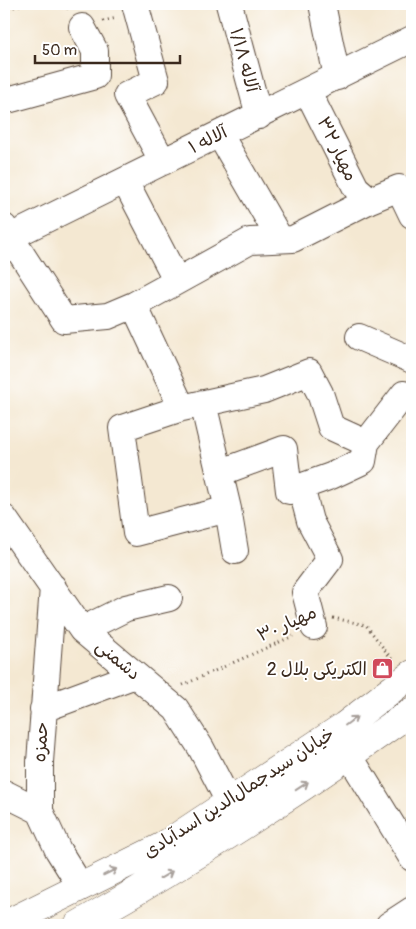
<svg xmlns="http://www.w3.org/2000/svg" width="416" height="929" font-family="Pangolin,'Playpen Sans Arabic',sans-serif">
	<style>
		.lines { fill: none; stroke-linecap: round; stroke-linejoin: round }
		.minor-casing { stroke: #574639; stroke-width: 28 }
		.major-casing { stroke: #574639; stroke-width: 29 }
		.path { stroke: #574639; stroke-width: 3; stroke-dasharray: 1 4; stroke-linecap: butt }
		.minor { stroke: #fff; stroke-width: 26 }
		.major { stroke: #fff; stroke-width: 28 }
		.oneway { stroke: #a79f9a }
		.labels { text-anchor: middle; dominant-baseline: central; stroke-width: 4; stroke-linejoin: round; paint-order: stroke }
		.street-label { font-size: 18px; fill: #3b2a1e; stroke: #fff }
		.poi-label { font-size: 18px; fill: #3b2a1e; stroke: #fff; text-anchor: end }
	</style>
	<rect width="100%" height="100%" fill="#fff"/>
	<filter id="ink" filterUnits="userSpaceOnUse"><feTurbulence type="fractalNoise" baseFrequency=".02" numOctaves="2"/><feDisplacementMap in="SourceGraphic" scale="10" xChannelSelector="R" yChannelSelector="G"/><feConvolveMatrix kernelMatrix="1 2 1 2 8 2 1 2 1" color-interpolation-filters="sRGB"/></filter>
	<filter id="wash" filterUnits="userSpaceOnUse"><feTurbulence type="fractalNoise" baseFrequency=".0096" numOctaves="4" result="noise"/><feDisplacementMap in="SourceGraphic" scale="20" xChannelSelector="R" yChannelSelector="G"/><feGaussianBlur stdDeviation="1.12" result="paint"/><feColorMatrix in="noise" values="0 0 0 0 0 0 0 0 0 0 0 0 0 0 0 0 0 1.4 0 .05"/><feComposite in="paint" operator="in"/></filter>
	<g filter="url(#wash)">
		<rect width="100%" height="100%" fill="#f4e8d2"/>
	</g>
	<g filter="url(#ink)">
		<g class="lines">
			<defs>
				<path id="minor" d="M 135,4 L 156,81 L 127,95 L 163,162
					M 229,4 L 259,116
					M 322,4 L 337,77
					M 308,92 L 356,188 L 370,200 L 399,188 L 412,215
					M 4,101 L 95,76 L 95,51 L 82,27
					M 220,135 L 280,239
					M 125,181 L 177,281
					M 4,227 L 64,320 L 108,316 L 134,305 L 250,241 L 293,239 L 370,200
					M 4,240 L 412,39
					M 134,305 L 182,408
					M 359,337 L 412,360
					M 203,403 L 228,509 L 136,533 L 122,428 L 182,408 L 264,390 L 309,372 L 320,393 L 331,427 L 366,443
					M 219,473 L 284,449 L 289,491 L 331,476 L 363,461 L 366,443 L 404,394
					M 301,487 L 310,521 L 330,559 L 305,592 L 314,627
					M 228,509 L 235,551
					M 4,518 L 82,630 L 176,709 L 201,748 L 229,802
					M 53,587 L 40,762 L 40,811 L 58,850 L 81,887
					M 82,630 L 126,608 L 169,598
					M 43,709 L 135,675
					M 349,755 L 412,858
					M 4,793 L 40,811
					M 389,925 L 412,910"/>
				<path id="major" d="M 4,925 L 163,846 L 344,726 L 412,674
					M 78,925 C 193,860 305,788 412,711"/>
			</defs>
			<use href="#minor" class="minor-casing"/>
			<use href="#major" class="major-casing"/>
			<path class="path" d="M 65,4 L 69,10
				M 4,10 L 23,4
				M 103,21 L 117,18
				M 333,618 L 366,625 L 393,661
				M 183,685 L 293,636"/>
			<use href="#minor" class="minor"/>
			<use href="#major" class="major"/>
		</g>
		<defs><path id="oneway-shaft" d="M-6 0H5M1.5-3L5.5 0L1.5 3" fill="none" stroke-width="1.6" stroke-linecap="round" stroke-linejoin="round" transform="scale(1.25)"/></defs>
		<g class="oneway">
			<use href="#oneway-shaft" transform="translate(351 721) rotate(-37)"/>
			<use href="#oneway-shaft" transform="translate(302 786) rotate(-33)"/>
			<use href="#oneway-shaft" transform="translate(110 872) rotate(-26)"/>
			<use href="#oneway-shaft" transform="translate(166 875) rotate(-31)"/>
		</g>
	</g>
	<defs>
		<symbol id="shop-square" viewBox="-11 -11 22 22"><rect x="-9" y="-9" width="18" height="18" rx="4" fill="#d1495b" stroke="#fff"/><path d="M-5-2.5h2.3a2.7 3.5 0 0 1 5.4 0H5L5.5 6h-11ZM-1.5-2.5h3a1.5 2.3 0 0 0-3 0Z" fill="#fff"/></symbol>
	</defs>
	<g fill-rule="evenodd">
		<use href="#shop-square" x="370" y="656" width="25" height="25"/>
	</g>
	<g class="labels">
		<g class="street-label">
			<text transform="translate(244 60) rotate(75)">آلاله ۱/۱۸</text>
			<text transform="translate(208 140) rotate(-26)">آلاله ۱</text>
			<text transform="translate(337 149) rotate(64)">مهیار ۳۲</text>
			<text transform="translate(287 624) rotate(-24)">مهیار ۳۰</text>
			<text transform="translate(118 660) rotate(40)">دشمنی</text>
			<text transform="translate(41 742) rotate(-86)">حمزه</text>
			<text transform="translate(239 793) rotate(-33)">خیابان سیدجمال‌الدین اسدآبادی</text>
		</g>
		<g class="poi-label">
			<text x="367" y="669">الکتریکی بلال 2</text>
		</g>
	</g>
	<rect width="416" height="929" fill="none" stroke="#fff" stroke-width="20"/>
	<path d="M35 55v8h145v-8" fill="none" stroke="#3b2a1e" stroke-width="2.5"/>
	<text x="42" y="55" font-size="15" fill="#3b2a1e" stroke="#ffffff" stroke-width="4" paint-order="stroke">50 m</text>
</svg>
